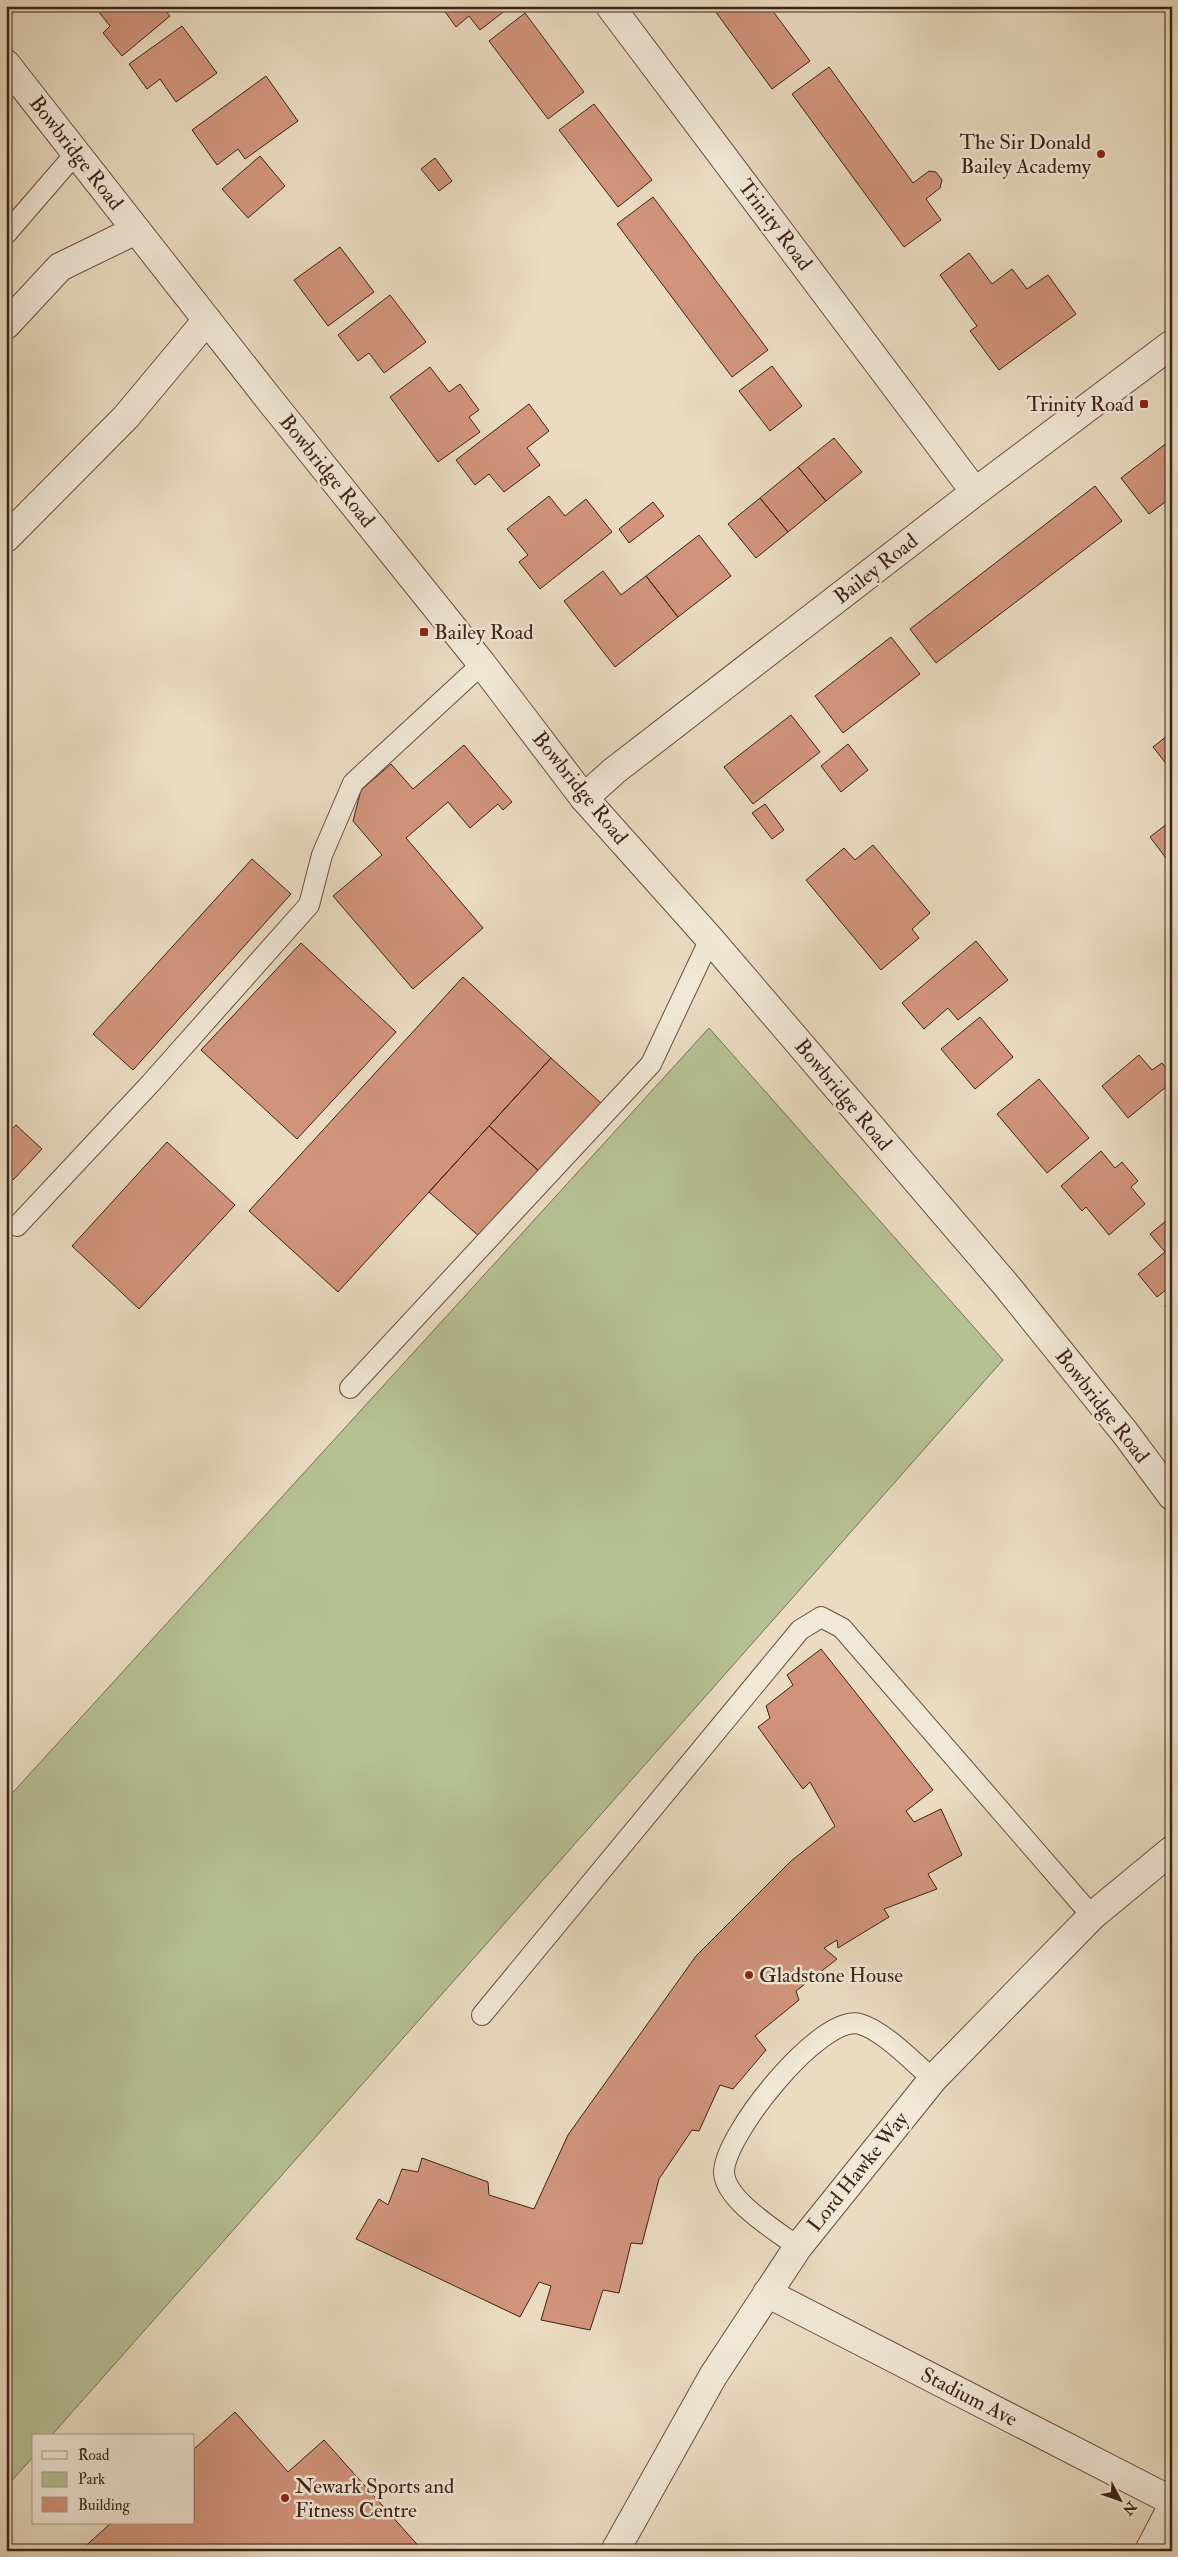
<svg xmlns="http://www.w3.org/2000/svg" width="1178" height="2557" font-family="'IM FELL Double Pica',serif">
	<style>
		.green { fill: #b5c094; stroke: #797156 }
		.building { fill: #d1947b; stroke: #3d2218 }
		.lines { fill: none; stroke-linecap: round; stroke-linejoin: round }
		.service-casing { stroke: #685042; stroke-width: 22 }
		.minor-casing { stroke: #685042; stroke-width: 30 }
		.tertiary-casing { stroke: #685042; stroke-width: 30 }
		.service { stroke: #f1e8d7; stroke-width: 20 }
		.minor { stroke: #f1e8d7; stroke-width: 28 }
		.tertiary { stroke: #f1e8d7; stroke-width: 28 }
		.poi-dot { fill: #8f2418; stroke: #f1e8d7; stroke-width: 2 }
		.labels { text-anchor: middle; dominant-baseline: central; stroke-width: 5; stroke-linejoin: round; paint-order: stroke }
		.poi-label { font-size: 21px; fill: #3d2218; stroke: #f1e8d7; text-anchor: start }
		.street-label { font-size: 21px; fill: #3d2218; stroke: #f1e8d7 }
	</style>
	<rect width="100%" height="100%" fill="#eadbc1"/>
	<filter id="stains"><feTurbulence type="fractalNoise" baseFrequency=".004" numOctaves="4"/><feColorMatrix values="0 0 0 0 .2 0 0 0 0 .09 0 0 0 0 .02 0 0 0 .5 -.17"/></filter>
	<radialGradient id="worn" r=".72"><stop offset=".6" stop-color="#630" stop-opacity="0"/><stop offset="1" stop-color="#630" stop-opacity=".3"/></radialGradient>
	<path class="green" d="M 709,1028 L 1003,1360 L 51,2436 L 34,2436 L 34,2456 L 6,2487 L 6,1800 Z"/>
	<path class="building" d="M 94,6 L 161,6 L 170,16 L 122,56 L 103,33 L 110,26 Z
		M 441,6 L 511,6 L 480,30 L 469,16 L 456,27 Z
		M 721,6 L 769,6 L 810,61 L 772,89 L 715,11 Z
		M 525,13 L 584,92 L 548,119 L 489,41 Z
		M 182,26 L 217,73 L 176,102 L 160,79 L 147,89 L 129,64 Z
		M 829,67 L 913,183 L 929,171 L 936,172 L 942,180 L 940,188 L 926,199 L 941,220 L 904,247 L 792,94 Z
		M 266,76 L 298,121 L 245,159 L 238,149 L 217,165 L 192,130 Z
		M 594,104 L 652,180 L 618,207 L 559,130 Z
		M 260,156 L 285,186 L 248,218 L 222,189 Z
		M 435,158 L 452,181 L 439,191 L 421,169 Z
		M 653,197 L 768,350 L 732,377 L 617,224 Z
		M 340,247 L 374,292 L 328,326 L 294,280 Z
		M 969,253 L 992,284 L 1012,269 L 1027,289 L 1048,275 L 1076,314 L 999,370 L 970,331 L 977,326 L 940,275 Z
		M 390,295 L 426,342 L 384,373 L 369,353 L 358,361 L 338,335 Z
		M 772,366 L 802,406 L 770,431 L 739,391 Z
		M 430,367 L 449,392 L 460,384 L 479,410 L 469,417 L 480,432 L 438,462 L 390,397 Z
		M 529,404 L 549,431 L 527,448 L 540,465 L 504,492 L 489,474 L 475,485 L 456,460 Z
		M 834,438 L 862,472 L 826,501 L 798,467 Z
		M 1172,439 L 1172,497 L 1149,514 L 1121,478 Z
		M 798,467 L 826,501 L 788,532 L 760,498 Z
		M 1095,486 L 1122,521 L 936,663 L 910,629 Z
		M 549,496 L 565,516 L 586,499 L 612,532 L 540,589 L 519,562 L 528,555 L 507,529 Z
		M 760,498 L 788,532 L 756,558 L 728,524 Z
		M 653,502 L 664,516 L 629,543 L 619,529 Z
		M 699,535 L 731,576 L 678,617 L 646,576 Z
		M 603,571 L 621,595 L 646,576 L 678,617 L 615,667 L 564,601 Z
		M 891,637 L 920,674 L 843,733 L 815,696 Z
		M 791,715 L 820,752 L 753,804 L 724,767 Z
		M 1172,732 L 1172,771 L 1153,747 Z
		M 848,744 L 868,770 L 841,792 L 821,766 Z
		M 464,745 L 512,802 L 503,810 L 498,804 L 470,828 L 448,802 L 406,838 L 483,928 L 413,989 L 333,896 L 382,855 L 353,821 L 361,790 L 391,764 L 413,789 Z
		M 765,804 L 784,830 L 772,839 L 752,813 Z
		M 1172,820 L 1172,866 L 1150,837 Z
		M 873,845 L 930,913 L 912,929 L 919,938 L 881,970 L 806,880 L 844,848 L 855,860 Z
		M 252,859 L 291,894 L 133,1070 L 93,1034 Z
		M 976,941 L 1008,980 L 958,1020 L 948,1008 L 924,1029 L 902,1003 Z
		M 301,943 L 396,1032 L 297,1139 L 201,1050 Z
		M 463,977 L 551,1058 L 338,1292 L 249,1211 Z
		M 980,1017 L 1013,1057 L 975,1089 L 941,1049 Z
		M 1139,1055 L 1152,1070 L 1162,1063 L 1172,1075 L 1172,1082 L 1128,1118 L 1102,1086 Z
		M 551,1058 L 602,1104 L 540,1172 L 489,1126 Z
		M 1039,1079 L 1089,1138 L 1047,1173 L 997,1114 Z
		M 16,1125 L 42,1149 L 13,1180 L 6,1174 L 6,1135 Z
		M 489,1126 L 540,1172 L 481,1238 L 429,1192 Z
		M 167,1142 L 235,1205 L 139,1309 L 72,1246 Z
		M 1101,1151 L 1115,1168 L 1122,1162 L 1138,1181 L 1131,1187 L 1145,1204 L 1109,1235 L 1086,1207 L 1082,1211 L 1061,1186 Z
		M 1172,1216 L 1172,1285 L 1157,1297 L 1138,1274 L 1165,1252 L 1150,1234 Z
		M 1172,1301 L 1172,1314 L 1165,1306 Z
		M 821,1649 L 933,1790 L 906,1811 L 914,1822 L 941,1809 L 962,1855 L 928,1874 L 937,1889 L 884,1909 L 889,1917 L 838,1948 L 837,1940 L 824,1948 L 837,1959 L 796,1991 L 799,2000 L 755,2036 L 766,2050 L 733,2089 L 720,2085 L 699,2131 L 692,2130 L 659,2179 L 642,2244 L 631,2243 L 619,2293 L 603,2290 L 590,2330 L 541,2320 L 551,2286 L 539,2282 L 520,2317 L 356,2239 L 379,2199 L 388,2205 L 402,2169 L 418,2172 L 422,2158 L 488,2182 L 489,2195 L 534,2209 L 568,2135 L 696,1956 L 791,1861 L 835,1826 L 810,1782 L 803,1789 L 758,1727 L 770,1718 L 766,1706 L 793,1685 L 787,1675 Z
		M 235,2412 L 288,2472 L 324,2440 L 423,2551 L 80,2551 L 111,2523 L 194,2523 L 194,2449 Z"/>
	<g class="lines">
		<defs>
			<path id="service" d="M 6,234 L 76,153
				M 17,1226 L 150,1084 L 309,905 L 322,855 L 353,783 L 482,664
				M 350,1388 L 651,1064 L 710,939
				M 482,2015 L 800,1630 L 821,1617 L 842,1628 L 1092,1916
				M 798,2247 C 777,2231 726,2201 724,2173 C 723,2136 821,2013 860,2024 C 884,2031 913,2062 933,2079"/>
			<path id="minor" d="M 610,6 L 975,492
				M 6,325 L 60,267 L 136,230
				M 6,538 L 126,417 L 207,320
				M 584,798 L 614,771 L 975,492 L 1172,344
				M 767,2293 L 1172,2501
				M 615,2551 L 713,2376 L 798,2247 L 933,2079 L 1092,1916 L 1172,1850
				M 1149,2551 L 1172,2507"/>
			<path id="tertiary" d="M 6,64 L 269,399 L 482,664 L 584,798 L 710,939 L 1006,1285 L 1126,1434 L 1172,1496"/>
		</defs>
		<use href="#service" class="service-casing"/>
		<use href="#minor" class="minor-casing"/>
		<use href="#tertiary" class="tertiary-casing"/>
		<use href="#service" class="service"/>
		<use href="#minor" class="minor"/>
		<use href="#tertiary" class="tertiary"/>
	</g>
	<g class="poi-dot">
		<circle cx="1101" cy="154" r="5"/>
		<rect x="1139" y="399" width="10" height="10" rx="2.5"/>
		<rect x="419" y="627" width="10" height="10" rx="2.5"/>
		<circle cx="749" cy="1975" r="5"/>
		<circle cx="285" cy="2498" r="5"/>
	</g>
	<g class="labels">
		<g class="poi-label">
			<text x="1091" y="142" text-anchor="end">The Sir Donald<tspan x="1091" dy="24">Bailey Academy</tspan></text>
			<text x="1134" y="404" text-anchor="end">Trinity Road</text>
			<text x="434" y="632">Bailey Road</text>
			<text x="759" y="1975">Gladstone House</text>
			<text x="295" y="2486">Newark Sports and<tspan x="295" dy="24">Fitness Centre</tspan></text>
		</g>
		<g class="street-label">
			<text transform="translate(76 153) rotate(52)">Bowbridge Road</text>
			<text transform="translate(775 225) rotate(53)">Trinity Road</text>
			<text transform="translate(327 471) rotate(51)">Bowbridge Road</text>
			<text transform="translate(876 569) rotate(-38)">Bailey Road</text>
			<text transform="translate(580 788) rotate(51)">Bowbridge Road</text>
			<text transform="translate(843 1095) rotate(50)">Bowbridge Road</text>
			<text transform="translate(1102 1406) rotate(52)">Bowbridge Road</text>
			<text transform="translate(858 2172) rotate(-51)">Lord Hawke Way</text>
			<text transform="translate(969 2397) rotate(27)">Stadium Ave</text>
		</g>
	</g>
	<rect width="1178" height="2557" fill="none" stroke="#eadbc1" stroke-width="25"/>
	<rect x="8" y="8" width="1163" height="2542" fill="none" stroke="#3d2218" stroke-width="2.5"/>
	<rect x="12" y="12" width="1153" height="2532" fill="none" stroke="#3d2218"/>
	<rect x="32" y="2434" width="162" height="90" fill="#f1e8d7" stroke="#a9998b"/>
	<rect x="42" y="2451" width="25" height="8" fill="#f1e8d7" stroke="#a9998b"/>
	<text x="78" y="2460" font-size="15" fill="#3d2218">Road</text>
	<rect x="42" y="2472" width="25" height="15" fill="#b5c094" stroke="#a9998b"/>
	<text x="78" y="2484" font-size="15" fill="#3d2218">Park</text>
	<rect x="42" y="2497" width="25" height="15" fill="#d1947b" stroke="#a9998b"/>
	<text x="78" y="2510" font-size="15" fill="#3d2218">Building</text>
	<g transform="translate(1120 2500) rotate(131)" stroke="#f1e8d7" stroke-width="4" paint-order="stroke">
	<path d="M0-4L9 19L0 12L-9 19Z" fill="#3d2218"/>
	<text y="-8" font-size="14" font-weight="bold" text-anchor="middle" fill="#3d2218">N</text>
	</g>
	<rect width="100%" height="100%" filter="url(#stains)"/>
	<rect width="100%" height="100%" fill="url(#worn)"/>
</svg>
